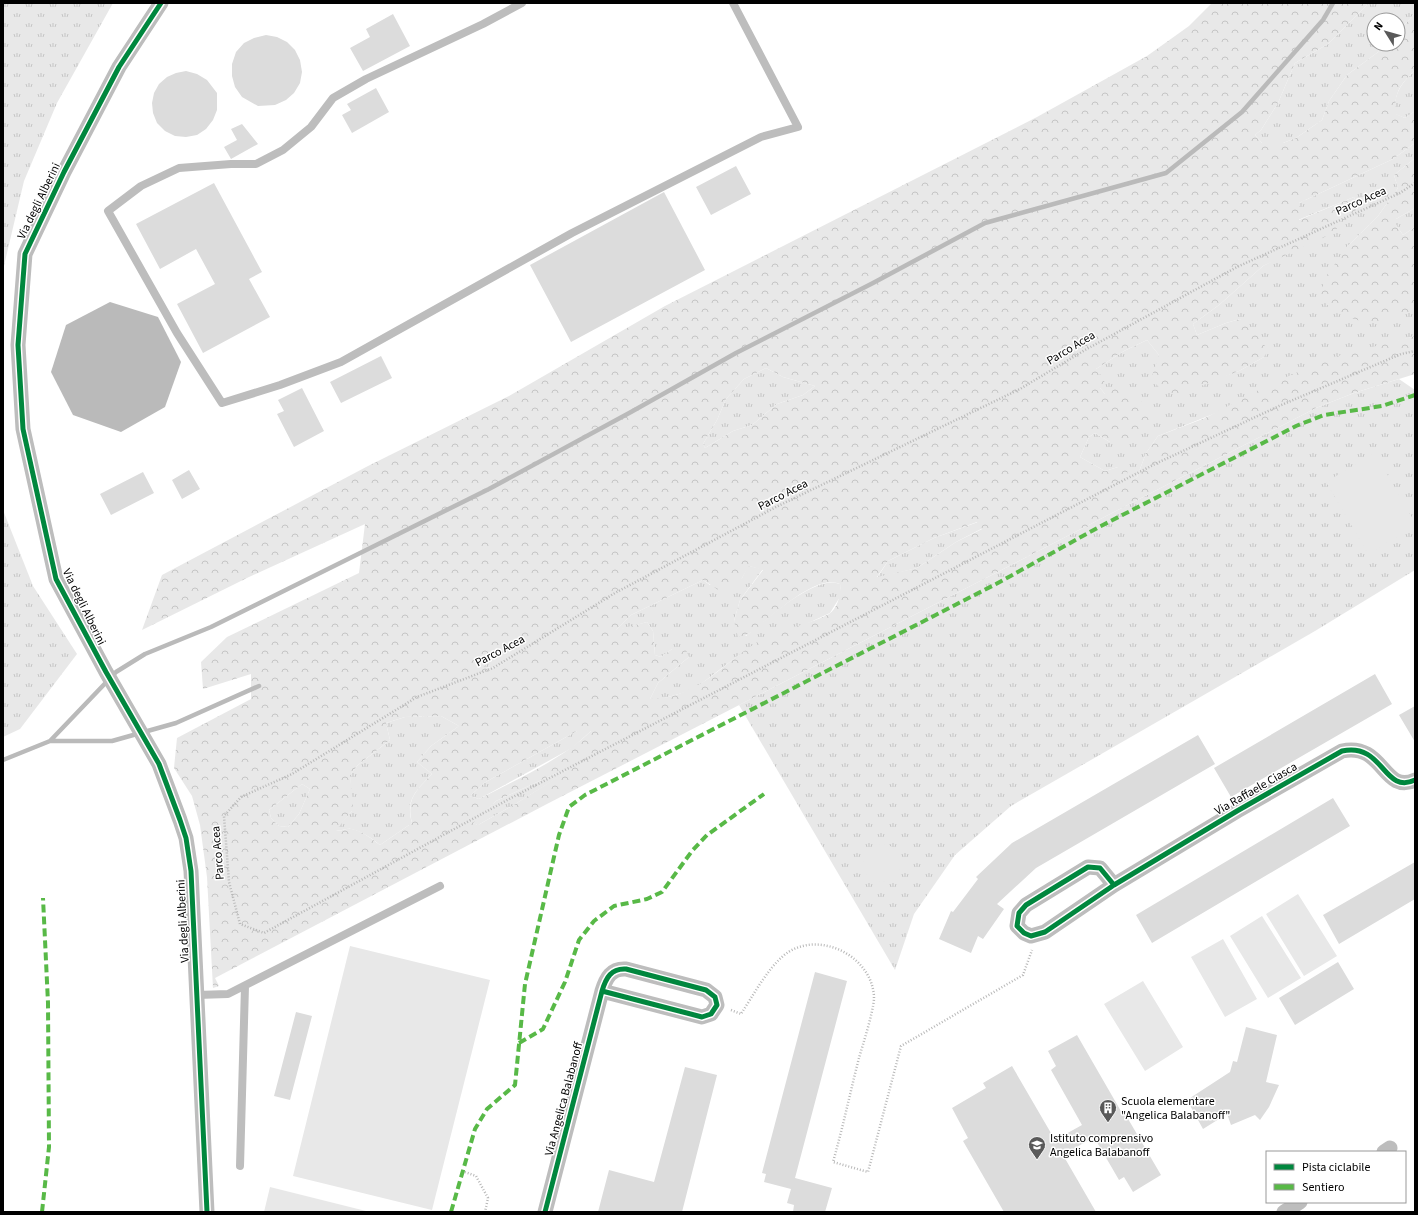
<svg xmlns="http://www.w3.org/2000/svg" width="1418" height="1215" font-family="'Source Sans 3',sans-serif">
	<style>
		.grass { fill: url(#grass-tufts) }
		.forest { fill: url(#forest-crowns); fill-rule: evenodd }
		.pitch { fill: #e8e8e8 }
		.water { fill: #bababa }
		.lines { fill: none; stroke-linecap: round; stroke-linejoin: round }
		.stream { stroke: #bababa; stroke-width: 4.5 }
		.building { fill: #dcdcdc }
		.path { stroke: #b8b8b8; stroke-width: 2.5; stroke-dasharray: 1 2; stroke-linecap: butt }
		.lane { stroke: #bdbdbd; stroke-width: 8 }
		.street { stroke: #bdbdbd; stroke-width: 15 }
		.quiet { stroke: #58b947; stroke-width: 4; stroke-dasharray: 8 4; stroke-linecap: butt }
		.cycleway-casing { stroke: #fff; stroke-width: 8 }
		.cycleway { stroke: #00873e; stroke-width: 5 }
		.labels { text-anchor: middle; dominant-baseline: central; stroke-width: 3; stroke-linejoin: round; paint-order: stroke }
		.street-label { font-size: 12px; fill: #000; stroke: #fff }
		.poi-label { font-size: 12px; fill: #000; stroke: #fff; text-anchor: start }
	</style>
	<defs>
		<pattern id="grass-tufts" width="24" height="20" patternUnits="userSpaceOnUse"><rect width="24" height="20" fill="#e8e8e8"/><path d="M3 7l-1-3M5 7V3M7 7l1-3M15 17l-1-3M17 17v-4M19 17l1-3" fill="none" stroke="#c5c5c5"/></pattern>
		<pattern id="forest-crowns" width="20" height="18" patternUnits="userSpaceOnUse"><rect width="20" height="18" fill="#e8e8e8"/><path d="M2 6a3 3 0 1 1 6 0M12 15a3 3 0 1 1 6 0" fill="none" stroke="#c5c5c5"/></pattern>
	</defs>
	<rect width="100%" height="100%" fill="#fff"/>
	<path class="grass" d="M 3,3 L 113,3 L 57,103 L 24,181 L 3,270 Z
		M 1369,3 L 1415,3 L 1415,13 L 1398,32 L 1398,20 L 1374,20 L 1374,44 L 1389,44 L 1347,75 L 1329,101 L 1322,120 L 1296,138 L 1283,143 L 1262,143 L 1255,135 L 1261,130 L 1278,103 L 1295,63 L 1328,44 Z
		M 1415,70 L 1415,111 L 1405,118 L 1395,114 C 1394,93 1400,85 1415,70 Z
		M 1415,143 L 1415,158 L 1394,175 L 1398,188 L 1378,216 L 1347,247 L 1412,311 L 1415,311 L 1415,336 L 1395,342 L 1158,436 L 1146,453 L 1137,477 L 1126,483 L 1118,467 L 1105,471 L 1080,457 L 1089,437 L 1095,433 L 1110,442 L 1105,394 L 1100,388 L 1096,369 L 1124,351 L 1147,340 L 1159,355 L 1213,380 L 1239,371 L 1264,357 L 1240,319 L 1226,323 L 1197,335 L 1193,324 L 1219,305 L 1263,266 L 1286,254 L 1358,208 L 1354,197 L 1298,220 L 1299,203 L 1393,159 Z
		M 1415,208 L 1415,227 L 1403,235 L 1396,225 L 1396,219 Z
		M 766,368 L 783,377 L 815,386 L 803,395 L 777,404 L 752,425 L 733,431 L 705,448 L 703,444 L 717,420 L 726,399 L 744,379 Z
		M 1399,379 L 1415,390 L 1415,570 L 1315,631 L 1011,806 L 955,855 L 914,914 L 895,970 L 739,705 L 1316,408 L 1354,393 Z
		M 3,510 L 33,586 L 77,654 L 20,729 L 3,737 Z
		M 978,522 L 983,528 L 956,542 L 917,568 L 877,578 L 888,561 L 934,538 Z
		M 748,566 L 763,569 L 740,600 L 734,621 L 746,636 C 765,621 816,573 840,584 L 840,597 L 830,613 L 739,655 L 693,690 L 661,699 L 650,699 L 658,683 L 689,657 L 672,649 L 661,657 L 655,655 L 653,631 L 647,622 L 615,631 L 631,615 L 703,580 L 710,585 L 742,578 Z
		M 510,649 L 516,649 C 509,665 497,668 481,668 L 491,660 Z
		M 441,716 L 459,726 L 431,746 L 417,762 L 432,774 C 417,790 405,799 412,823 L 380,845 C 373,839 361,831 351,829 C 346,828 341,832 335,830 L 352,811 L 350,775 L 358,765 L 390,740 L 386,723 L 405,717 Z
		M 577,731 L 591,731 L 572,748 L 479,799 L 470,796 L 484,783 Z
		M 561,771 L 567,772 L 512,806 L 478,825 L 472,823 L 496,801 Z
		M 302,784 L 310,789 L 299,814 L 288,827 L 279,826 L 271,818 L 269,810 Z"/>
	<path class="forest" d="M 1212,3 L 1369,3 L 1328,44 L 1295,63 L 1278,103 L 1261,130 L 1255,135 L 1262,143 L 1283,143 L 1296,138 L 1322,120 L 1329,101 L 1347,75 L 1389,44 L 1398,44 L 1398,32 L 1415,13 L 1415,70 C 1401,84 1393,93 1396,114 L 1405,118 L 1415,111 L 1415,143 L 1393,159 L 1299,203 L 1299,220 L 1354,197 L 1358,208 L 1331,234 L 1263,266 L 1219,305 L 1193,324 L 1197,335 L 1226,323 L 1240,319 L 1255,332 L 1268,350 L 1264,357 L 1239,371 L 1178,395 L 1162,390 L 1151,379 L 1159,355 L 1147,340 L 1124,351 L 1096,369 L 1106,384 L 1100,388 L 1105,394 L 1115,388 C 1138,395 1141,398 1151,418 L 1146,426 L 1125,443 L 1110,442 L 1095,433 L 1089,437 L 1080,457 L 1105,471 L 1118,467 L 1128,468 L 1126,482 L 1137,477 L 1146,453 L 1158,436 L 1205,418 L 1268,385 L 1330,358 L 1415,336 L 1415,374 L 1354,393 L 1316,408 L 545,805 L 215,978 L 219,986 L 213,988 L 207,877 L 200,825 L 192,796 L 174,768 L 177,738 L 251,699 L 251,674 L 203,689 L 201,662 L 227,637 L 359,573 L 365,524 L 249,577 L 142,630 L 162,575 L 368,466 L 509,396 L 665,306 L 1037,117 L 1147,56 L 1189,26 ZM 766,368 L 783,377 L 815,386 L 803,395 L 777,404 L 752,425 L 733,431 L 705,448 L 703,444 L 717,420 L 726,399 L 744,379 ZM 977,522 L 982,529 L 956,542 L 917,568 L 877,577 L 888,561 L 934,538 ZM 749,566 L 763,570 L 740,600 L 734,621 L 738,637 C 750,636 758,627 767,619 C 783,607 819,574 840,584 C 841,594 838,608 829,614 C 810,624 788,627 769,636 C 726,656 704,698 650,699 L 658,683 L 689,657 L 685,648 L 672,649 L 661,657 L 655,655 L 653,631 L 647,622 L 616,630 L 631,615 L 703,580 L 723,593 L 742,578 ZM 510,649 L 515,649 C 510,664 496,669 482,668 L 491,660 ZM 441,716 L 459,726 L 431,746 L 417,762 L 432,774 C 416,791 406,798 412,823 L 380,845 C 372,839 362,831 352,829 C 346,828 341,832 336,830 L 352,811 L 353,804 L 350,775 L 358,765 L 390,740 L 386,723 L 405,717 ZM 577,731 L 591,731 C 560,761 517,779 479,799 L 470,796 L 484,783 ZM 561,771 L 566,772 L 512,806 L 478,825 L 473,823 L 496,801 ZM 302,784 L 310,789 L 299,814 L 288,827 L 279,826 L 271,818 L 269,810 Z
		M 1415,158 L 1415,208 L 1396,219 L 1396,225 L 1403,235 L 1415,227 L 1415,311 L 1369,324 L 1334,312 L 1319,296 L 1327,275 L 1347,247 L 1378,216 L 1398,188 L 1394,175 Z"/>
	<path class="pitch" d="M 1375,453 L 1415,523 L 1415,526 L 1368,554 L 1326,482 Z
		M863 863a19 19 0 1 1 38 0a19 19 0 1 1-38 0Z
		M 1298,894 L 1337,956 L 1304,976 L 1266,914 Z
		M 1262,916 L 1301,978 L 1268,998 L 1230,936 Z
		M 1223,939 L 1257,999 L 1225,1017 L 1191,957 Z
		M 350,946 L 490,980 L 432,1210 L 293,1176 Z
		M 1143,981 L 1183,1047 L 1145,1071 L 1104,1004 Z
		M 270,1187 L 370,1212 L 264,1212 Z"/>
	<path class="water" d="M 110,302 L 158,317 L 181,362 L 165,407 L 121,432 L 73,415 L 51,372 L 66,325 Z"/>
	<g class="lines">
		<path class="stream" d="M 50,741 L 112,741 L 176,723 L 259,686
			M 3,760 L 50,741 L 116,672 L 145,654 L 211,627 L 489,489 L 631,412 L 736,353 L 873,283 L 985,223 L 1166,173 L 1242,112 L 1323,20 L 1333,3"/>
	</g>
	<path class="building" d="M 393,14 L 410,46 L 363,71 L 350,48 L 370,37 L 366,29 Z
		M 266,35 L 277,37 L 287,42 L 295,50 L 300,60 L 302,72 L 300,83 L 294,93 L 286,100 L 275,105 L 258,106 L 242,97 L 235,87 L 232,76 L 232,64 L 236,52 L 244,43 L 254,38 Z
		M 186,71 L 197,74 L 207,80 L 217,93 L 217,110 L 213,120 L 206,129 L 197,135 L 186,137 L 175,136 L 165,131 L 157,123 L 153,113 L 152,103 L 154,93 L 159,84 L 167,77 L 176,73 Z
		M 376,88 L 389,112 L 352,133 L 342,115 L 351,110 L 347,104 Z
		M 242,124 L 258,144 L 231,159 L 224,147 L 237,140 L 231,129 Z
		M 736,166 L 751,194 L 711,215 L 696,187 Z
		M 214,183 L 262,272 L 249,279 L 270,317 L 203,353 L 177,304 L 215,284 L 196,249 L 160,269 L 136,224 Z
		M 664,192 L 705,270 L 571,342 L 530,265 Z
		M 381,356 L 392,378 L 341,403 L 330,382 Z
		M 302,388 L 324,431 L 294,447 L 277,414 L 284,411 L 278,400 Z
		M 189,470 L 200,489 L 182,499 L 172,480 Z
		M 143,472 L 154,493 L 111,515 L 100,494 Z
		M 1375,674 L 1392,704 L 1231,797 L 1214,768 Z
		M 1415,706 L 1415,742 L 1399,715 Z
		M 1198,735 L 1215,764 L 1036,868 L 997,904 L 1004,909 L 983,939 L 978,936 L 971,953 L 939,939 L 951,911 L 953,912 L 978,879 L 976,877 L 1012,843 Z
		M 1333,798 L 1350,826 L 1152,943 L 1136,915 Z
		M 1415,862 L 1415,899 L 1339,944 L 1323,915 Z
		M 1338,962 L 1354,989 L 1295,1025 L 1279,998 Z
		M 815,972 L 847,981 L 795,1178 L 832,1188 L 825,1212 L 793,1212 L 794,1205 L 787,1203 L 791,1189 L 764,1182 L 766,1174 L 762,1173 Z
		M 296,1012 L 312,1016 L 290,1100 L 274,1096 Z
		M 1246,1027 L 1277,1035 L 1266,1082 L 1279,1085 L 1269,1107 L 1260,1120 L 1255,1115 L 1231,1125 L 1227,1114 L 1203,1129 L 1187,1100 L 1230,1072 L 1233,1061 L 1237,1062 Z
		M 1077,1035 L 1122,1113 L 1124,1112 L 1161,1175 L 1133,1192 L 1124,1177 L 1119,1180 L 1094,1137 L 1063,1155 L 1096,1212 L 1004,1212 L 963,1141 L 968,1138 L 952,1108 L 986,1088 L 983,1083 L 1012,1066 L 1055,1140 L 1082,1125 L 1051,1070 L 1056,1066 L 1048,1051 Z
		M 685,1067 L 717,1075 L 682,1212 L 598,1212 L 609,1170 L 654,1182 Z"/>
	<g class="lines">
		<path class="path" d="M 1415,183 L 1400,193 L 1237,267 L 1085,350 L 1020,389 L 776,507 L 615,593 L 493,668 L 417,697 L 292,774 L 241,797 L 224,816 L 229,882 L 240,924 L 264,933 L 511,798 L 1153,465 L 1279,406 L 1401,354 L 1415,351
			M 731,1010 L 741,1014 C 752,997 767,970 782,957 C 815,927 874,955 874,999 C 873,1013 863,1044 859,1058 C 850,1093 843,1127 833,1162 L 868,1172 L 901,1046 L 1023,975 L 1032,950
			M 462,1171 L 476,1176 L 488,1198 L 485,1212"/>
		<path class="lane" d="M 522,3 L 483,24 L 366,79 L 333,98 L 311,127 L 283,150 L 256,164 L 231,164 L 179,168 L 141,186 L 108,211 L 177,333 L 222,403 L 280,385 L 341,362 L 572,233 L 761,137 L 798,127 L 733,3
			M 197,995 L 228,994 L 440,886
			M 240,1166 L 245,986"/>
		<path class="street" d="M 161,3 L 119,67 L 64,172 L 25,254 L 18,345 L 23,429 L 56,579 L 106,672 L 159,764 L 180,820 L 186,838 L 191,871 L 207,1212
			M 1114,885 L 1100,868 L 1088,867 L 1026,905 L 1019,913 L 1017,926 L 1024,933 L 1031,936 L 1045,932 L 1114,885 L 1237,811 L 1342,751 C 1384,742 1383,795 1415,780
			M 1384,1152 L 1390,1148
			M 545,1212 L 602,991 C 606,978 611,968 626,969 L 706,990 L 715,997 L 717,1005 L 711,1014 L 702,1017 L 602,991
			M 1284,1212 L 1300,1202"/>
		<path class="quiet" d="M 519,1043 L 543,1029 L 565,982 L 579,940 L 594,921 L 614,906 L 647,899 L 662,892 L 692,851 L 707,835 L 764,794
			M 42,1212 L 49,1147 L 48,1003 L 43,898
			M 451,1212 L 475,1129 L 487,1109 L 515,1085 L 525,984 L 559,835 L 569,807 L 585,795 L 996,584 L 1099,527 L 1296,426 L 1324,415 L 1382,406 L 1415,395"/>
		<defs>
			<path id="cycleway" d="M 161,3 L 119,67 L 64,172 L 25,254 L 18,345 L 23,429 L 56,579 L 106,672 L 159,764 L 180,820 L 186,838 L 191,871 L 207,1212
				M 1114,885 L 1100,868 L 1088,867 L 1026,905 L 1019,913 L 1017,926 L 1024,933 L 1031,936 L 1045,932 L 1114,885 L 1237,811 L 1342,751 C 1384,742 1383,795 1415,780
				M 545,1212 L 602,991 C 606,978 611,968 626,969 L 706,990 L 715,997 L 717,1005 L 711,1014 L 702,1017 L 602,991"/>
		</defs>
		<use href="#cycleway" class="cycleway-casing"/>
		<use href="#cycleway" class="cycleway"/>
	</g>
	<defs>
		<symbol id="building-pin" viewBox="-11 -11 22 30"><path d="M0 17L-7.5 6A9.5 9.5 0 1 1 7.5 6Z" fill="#595959" stroke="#fff"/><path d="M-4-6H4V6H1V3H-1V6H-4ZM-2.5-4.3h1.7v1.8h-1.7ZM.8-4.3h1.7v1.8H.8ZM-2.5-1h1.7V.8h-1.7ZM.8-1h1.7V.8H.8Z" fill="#fff"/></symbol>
		<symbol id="school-pin" viewBox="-11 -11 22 30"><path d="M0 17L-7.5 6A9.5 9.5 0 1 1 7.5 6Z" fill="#595959" stroke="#fff"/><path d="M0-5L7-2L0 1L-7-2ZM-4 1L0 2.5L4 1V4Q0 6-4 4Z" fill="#fff"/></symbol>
	</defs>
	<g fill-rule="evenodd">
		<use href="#building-pin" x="1098" y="1098" width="20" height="27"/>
		<use href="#school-pin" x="1027" y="1135" width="20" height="27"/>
	</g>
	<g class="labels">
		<g class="street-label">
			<text transform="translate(39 201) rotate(-64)">Via degli Alberini</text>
			<text transform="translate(1361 201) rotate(-24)">Parco Acea</text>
			<text transform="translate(1071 348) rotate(-31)">Parco Acea</text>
			<text transform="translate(783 495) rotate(-27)">Parco Acea</text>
			<text transform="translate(84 607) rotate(64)">Via degli Alberini</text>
			<text transform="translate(500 651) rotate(-28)">Parco Acea</text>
			<text transform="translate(1256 789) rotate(-30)">Via Raffaele Ciasca</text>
			<text transform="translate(218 853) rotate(-95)">Parco Acea</text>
			<text transform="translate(183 921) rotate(-93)">Via degli Alberini</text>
			<text transform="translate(564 1099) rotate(-75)">Via Angelica Balabanoff</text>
		</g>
		<g class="poi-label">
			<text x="1121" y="1101">Scuola elementare<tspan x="1121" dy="14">"Angelica Balabanoff"</tspan></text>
			<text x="1050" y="1138">Istituto comprensivo<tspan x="1050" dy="14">Angelica Balabanoff</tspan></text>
		</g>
	</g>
	<rect width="1418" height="1215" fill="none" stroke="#000000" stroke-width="8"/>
	<rect x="1266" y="1151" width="140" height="52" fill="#ffffff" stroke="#999999"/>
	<rect x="1274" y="1164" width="20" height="6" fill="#00873e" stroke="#999999"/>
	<text x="1302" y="1171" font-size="12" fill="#000000">Pista ciclabile</text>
	<rect x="1274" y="1184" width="20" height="6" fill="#58b947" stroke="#999999"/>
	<text x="1302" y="1191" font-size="12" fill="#000000">Sentiero</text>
	<g transform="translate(1386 32) rotate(307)"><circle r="19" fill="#ffffff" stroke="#999999"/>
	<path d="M0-3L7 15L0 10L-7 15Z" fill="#595959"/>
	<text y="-6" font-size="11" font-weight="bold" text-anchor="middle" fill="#000000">N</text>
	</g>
</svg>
